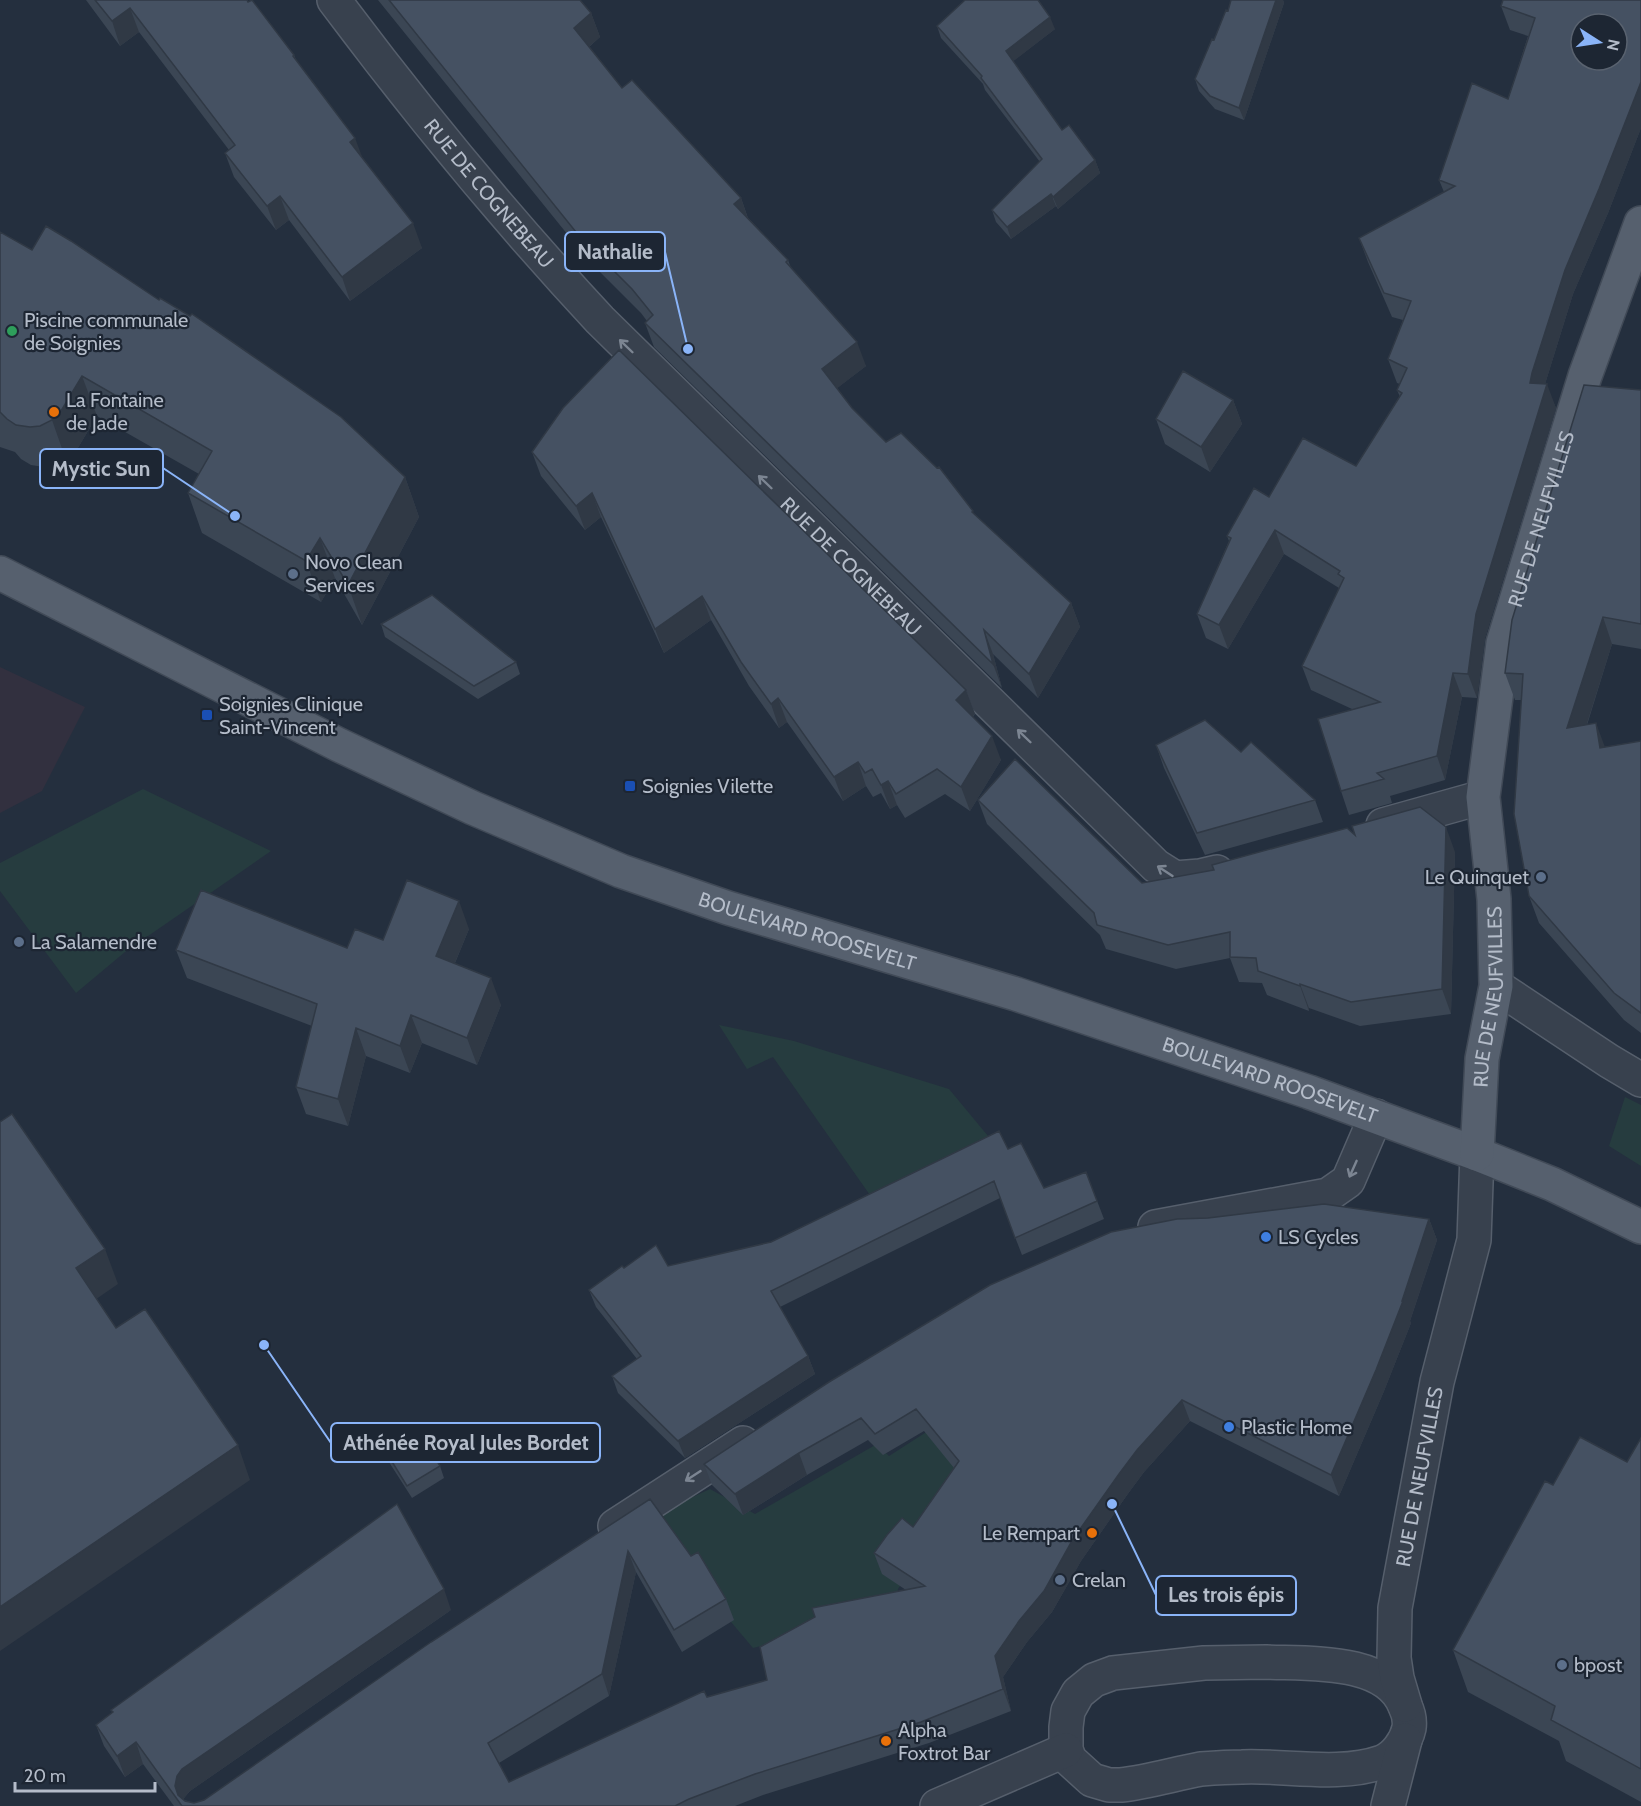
<svg xmlns="http://www.w3.org/2000/svg" width="1641" height="1806" font-family="Cabin,sans-serif">
	<style>
		.medical { fill: #32303f }
		.green { fill: #263c3f }
		.lines { fill: none; stroke-linecap: round; stroke-linejoin: round }
		.minor-casing { stroke: #565f6c; stroke-width: 36 }
		.major-casing { stroke: #414a57; stroke-width: 36 }
		.minor { stroke: #38414e; stroke-width: 33 }
		.major { stroke: #56606e; stroke-width: 33 }
		.wall { fill: #3b4654 }
		.shaded-wall { fill: #303945 }
		.building { fill: #455162; stroke: #303945; stroke-width: 1.5; fill-rule: evenodd }
		.oneway { stroke: #7c8592 }
		.leisure-dot { fill: #2e9e5b; stroke: #1d2633; stroke-width: 2 }
		.food-dot { fill: #e8710a; stroke: #1d2633; stroke-width: 2 }
		.service-dot { fill: #5c6f8a; stroke: #1d2633; stroke-width: 2 }
		.transit-dot { fill: #1a4fb4; stroke: #1d2633; stroke-width: 2 }
		.shop-dot { fill: #3f7fe0; stroke: #1d2633; stroke-width: 2 }
		.labels { text-anchor: middle; dominant-baseline: central; stroke-width: 4.5; stroke-linejoin: round; paint-order: stroke }
		.street-label { font-size: 20px; fill: #b4bcc9; stroke: #1d2633 }
		.poi-label { font-size: 20px; fill: #b4bcc9; stroke: #1d2633; text-anchor: start }
		.leader { fill: none; stroke: #8ab4f8; stroke-width: 2 }
		.callout-dot { fill: #8ab4f8; stroke: #1d2633; stroke-width: 2 }
		.callout { fill: #1d2633; stroke: #8ab4f8; stroke-width: 2 }
		.callout-label { font-size: 21px; text-anchor: middle; font-weight: bold; fill: #b4bcc9 }
	</style>
	<rect width="100%" height="100%" fill="#242f3e"/>
	<path class="medical" d="M 0,667 L 85,707 L 42,791 L 0,813 Z"/>
	<path class="green" d="M 143,789 L 271,851 L 125,952 L 76,993 L 0,891 L 0,863 Z
		M 719,1025 L 794,1041 L 949,1089 L 993,1142 L 872,1198 L 773,1057 L 747,1069 Z
		M 1625,1097 L 1641,1105 L 1641,1166 L 1609,1146 Z
		M 931,1429 L 972,1476 L 898,1589 L 895,1613 L 753,1648 L 731,1622 L 707,1580 L 660,1512 L 710,1489 L 755,1514 L 877,1444 L 889,1456 Z"/>
	<g class="lines">
		<defs>
			<g id="minor">
				<path id="s1" d="M 334,0 C 417,111 506,219 600,320 L 1156,866 L 1175,878 L 1200,876 L 1217,872"/>
				<path d="M 1383,825 L 1483,797"/>
				<path d="M 1496,986 L 1609,1061 L 1641,1080"/>
				<path d="M 1155,1227 L 1328,1195 L 1348,1181 L 1376,1116"/>
				<path d="M 615,1526 L 743,1443"/>
				<path d="M 1266,1662 C 1307,1664 1387,1658 1405,1706 C 1408,1712 1410,1721 1409,1728 C 1406,1742 1395,1757 1382,1762 C 1339,1777 1286,1765 1242,1767 C 1228,1767 1214,1768 1201,1769 C 1174,1774 1148,1782 1121,1785 L 1109,1785 L 1092,1780 L 1070,1760 L 1066,1750 L 1066,1727 L 1068,1711 L 1078,1693 L 1094,1680 L 1113,1673 L 1204,1663 Z"/>
				<path id="s2" d="M 1405,1705 L 1397,1678 L 1394,1658 L 1395,1608 L 1437,1382 L 1474,1240 L 1477,1154"/>
				<path d="M 937,1806 L 1066,1750"/>
				<path d="M 1388,1806 L 1405,1740"/>
			</g>
			<g id="major">
				<path id="s3" d="M 0,573 L 339,745 L 473,808 L 621,871 L 728,908 L 1016,994 L 1309,1092 L 1477,1154 L 1552,1184 L 1641,1227"/>
				<path id="s4" d="M 1477,1154 L 1482,1059 L 1496,986 L 1494,899 L 1483,797 L 1503,643 L 1585,376 L 1641,223"/>
			</g>
		</defs>
		<use href="#minor" class="minor-casing"/>
		<use href="#major" class="major-casing"/>
		<use href="#minor" class="minor"/>
		<use href="#major" class="major"/>
	</g>
	<path class="wall" d="M 86,0 L 247,0 L 294,55 L 297,62 L 422,248 L 350,301 L 289,220 L 276,230 L 234,177 L 225,153 L 229,150 L 139,32 L 120,46 Z
		M 378,0 L 580,0 L 591,13 L 600,37 L 589,47 L 622,88 L 741,198 L 748,218 L 788,260 L 791,268 L 866,366 L 837,388 L 852,408 L 886,442 L 974,514 L 1071,603 L 1080,627 L 1038,698 L 993,654 L 1002,688 L 654,347 L 645,323 L 647,321 L 641,313 L 589,261 Z
		M 1231,0 L 1283,0 L 1284,3 L 1244,120 L 1215,109 L 1199,91 L 1195,79 L 1214,40 L 1228,11 Z
		M 1641,0 L 1641,128 L 1608,213 L 1573,294 L 1545,384 L 1556,408 L 1485,638 L 1477,698 L 1462,697 L 1445,780 L 1390,796 L 1392,803 L 1349,815 L 1341,791 L 1352,709 L 1311,690 L 1302,666 L 1339,588 L 1284,554 L 1228,649 L 1206,638 L 1197,614 L 1229,541 L 1227,536 L 1269,497 L 1356,466 L 1400,397 L 1397,390 L 1400,384 L 1397,383 L 1388,359 L 1403,320 L 1392,317 L 1368,262 L 1359,238 L 1444,192 L 1439,180 L 1508,99 L 1528,36 L 1510,30 L 1501,6 Z
		M 937,26 L 1055,29 L 1013,61 L 1062,130 L 1095,160 L 1100,173 L 1058,209 L 1056,206 L 1011,239 L 996,222 L 992,210 L 1040,162 L 985,90 L 983,84 L 941,38 Z
		M 0,232 L 405,477 L 419,517 L 362,625 L 335,578 L 321,602 L 202,533 L 188,493 L 199,474 L 97,416 L 76,451 L 66,460 L 54,466 L 44,467 L 31,465 L 21,459 L 15,452 L 0,447 Z
		M 1641,390 L 1641,649 L 1612,644 L 1587,725 L 1604,747 L 1641,741 L 1641,1033 L 1624,1020 L 1539,923 L 1529,896 L 1521,700 L 1515,700 L 1505,673 Z
		M 1233,400 L 1242,424 L 1210,472 L 1165,444 L 1156,419 Z
		M 532,452 L 966,690 L 975,714 L 973,717 L 1001,760 L 970,811 L 945,794 L 905,818 L 897,805 L 890,809 L 881,793 L 873,797 L 866,786 L 843,801 L 787,722 L 779,728 L 749,686 L 711,620 L 664,653 L 601,517 L 585,530 L 541,476 Z
		M 381,624 L 516,662 L 520,674 L 478,699 L 385,637 Z
		M 1156,745 L 1241,752 L 1315,800 L 1323,822 L 1205,855 L 1164,768 Z
		M 978,800 L 1142,883 L 1214,870 L 1355,835 L 1455,852 L 1451,1014 L 1360,1026 L 1309,1008 L 1309,1011 L 1267,995 L 1262,983 L 1239,982 L 1230,958 L 1176,969 L 1106,949 L 1100,935 L 987,824 Z
		M 469,929 L 455,963 L 501,1005 L 477,1065 L 422,1043 L 410,1073 L 366,1056 L 348,1126 L 306,1114 L 296,1087 L 312,1026 L 187,978 L 176,950 L 347,948 L 383,940 Z
		M 1008,1149 L 1044,1188 L 1086,1172 L 1104,1219 L 1022,1255 L 1000,1198 L 780,1307 L 808,1356 L 815,1374 L 685,1458 L 618,1393 L 612,1376 L 637,1359 L 596,1307 L 589,1290 L 624,1268 L 668,1266 L 771,1242 Z
		M 1429,1219 L 1437,1240 L 1410,1321 L 1411,1323 L 1384,1391 L 1339,1496 L 1190,1421 L 1144,1472 L 1127,1495 L 1081,1561 L 1052,1612 L 1027,1642 L 1003,1677 L 1011,1711 L 929,1743 L 763,1795 L 735,1806 L 174,1806 L 143,1764 L 125,1777 L 104,1746 L 96,1725 L 113,1713 L 111,1710 L 451,1610 L 190,1791 L 184,1798 L 184,1800 L 194,1803 L 204,1800 L 650,1499 L 691,1556 L 726,1599 L 734,1620 L 682,1652 L 636,1572 L 609,1696 L 499,1763 L 509,1782 L 707,1697 L 767,1680 L 906,1590 L 882,1574 L 874,1553 L 913,1527 L 954,1468 L 924,1431 L 883,1455 L 868,1440 L 807,1475 L 743,1515 L 712,1485 L 704,1464 Z
		M 1641,1438 L 1641,1802 L 1566,1761 L 1559,1741 L 1468,1692 L 1453,1650 L 1553,1485 L 1627,1462 Z
		M 383,1447 L 440,1466 L 444,1478 L 412,1498 L 387,1459 Z"/>
	<path class="shaded-wall" d="M 1276,0 L 1283,0 L 1284,3 L 1244,120 L 1239,108 Z
		M 130,8 L 139,32 L 120,46 L 112,21 Z
		M 591,13 L 600,37 L 583,52 L 574,28 Z
		M 1050,17 L 1055,29 L 1011,63 L 1006,51 Z
		M 1641,82 L 1641,128 L 1608,213 L 1573,294 L 1541,397 L 1530,383 L 1532,373 L 1565,270 Z
		M 355,138 L 364,162 L 350,142 Z
		M 1095,160 L 1100,173 L 1058,209 L 1053,197 Z
		M 1051,194 L 1056,206 L 1011,239 L 1007,227 Z
		M 280,196 L 289,220 L 276,230 L 267,206 Z
		M 741,198 L 749,222 L 734,204 Z
		M 413,223 L 422,248 L 350,301 L 342,277 Z
		M 857,342 L 866,366 L 831,393 L 822,369 Z
		M 82,376 L 97,416 L 76,451 L 66,460 L 52,420 Z
		M 1547,384 L 1556,408 L 1485,638 L 1477,698 L 1468,674 L 1476,614 Z
		M 1233,400 L 1242,424 L 1210,472 L 1201,447 Z
		M 405,477 L 419,517 L 362,625 L 348,585 Z
		M 592,493 L 601,517 L 585,530 L 576,506 Z
		M 1275,530 L 1284,554 L 1228,649 L 1219,625 Z
		M 320,538 L 335,578 L 321,602 L 306,561 Z
		M 702,596 L 711,620 L 664,653 L 655,629 Z
		M 1071,603 L 1080,627 L 1038,698 L 1029,674 Z
		M 1603,617 L 1612,644 L 1577,755 L 1567,728 Z
		M 984,630 L 993,654 L 1002,688 L 993,664 Z
		M 1453,673 L 1462,697 L 1445,780 L 1437,756 Z
		M 966,690 L 975,714 L 965,724 L 956,700 Z
		M 778,698 L 787,722 L 779,728 L 771,704 Z
		M 1596,723 L 1606,750 L 1600,748 Z
		M 992,736 L 1001,760 L 970,811 L 961,787 Z
		M 858,762 L 866,786 L 843,801 L 834,777 Z
		M 888,781 L 897,805 L 890,809 L 881,785 Z
		M 1446,827 L 1455,852 L 1451,1014 L 1442,989 Z
		M 459,901 L 469,929 L 446,984 L 436,956 Z
		M 491,978 L 501,1005 L 477,1065 L 467,1038 Z
		M 1300,984 L 1309,1008 L 1309,1011 L 1300,986 Z
		M 411,1015 L 422,1043 L 410,1073 L 400,1046 Z
		M 356,1028 L 366,1056 L 348,1126 L 338,1099 Z
		M 1429,1219 L 1437,1240 L 1410,1321 L 1411,1323 L 1384,1391 L 1339,1496 L 1331,1475 L 1402,1301 Z
		M 105,1249 L 118,1284 L 89,1304 L 76,1268 Z
		M 808,1356 L 815,1374 L 685,1458 L 678,1441 Z
		M 1182,1400 L 1190,1421 L 1144,1472 L 1127,1495 L 1081,1561 L 1052,1612 L 1027,1642 L 1003,1677 L 1011,1711 L 1003,1689 L 995,1656 L 1073,1539 L 1119,1474 L 1137,1450 Z
		M 238,1445 L 250,1480 L 0,1651 L 0,1607 Z
		M 799,1453 L 807,1475 L 743,1515 L 735,1494 Z
		M 628,1551 L 636,1572 L 609,1696 L 602,1674 Z
		M 444,1589 L 451,1610 L 190,1791 L 184,1798 L 182,1806 L 175,1786 L 177,1776 L 182,1769 Z
		M 136,1742 L 143,1764 L 125,1777 L 117,1756 Z"/>
	<path class="building" d="M 95,0 L 247,0 L 248,2 L 252,0 L 294,55 L 293,56 L 355,138 L 350,142 L 413,223 L 342,277 L 280,196 L 267,206 L 225,153 L 235,145 L 130,8 L 112,21 Z
		M 389,0 L 580,0 L 591,13 L 574,28 L 622,88 L 632,80 L 741,198 L 734,204 L 788,260 L 786,262 L 857,342 L 822,369 L 852,408 L 886,442 L 901,433 L 937,468 L 939,467 L 973,511 L 972,512 L 1071,603 L 1029,674 L 984,630 L 993,664 L 645,323 L 653,315 L 632,289 L 580,237 Z
		M 965,0 L 1038,0 L 1050,17 L 1006,51 L 1062,130 L 1069,125 L 1095,160 L 1053,197 L 1051,194 L 1007,227 L 992,210 L 1042,159 L 981,78 L 982,76 L 937,26 Z
		M 1231,0 L 1276,0 L 1239,108 L 1210,96 L 1195,79 L 1212,39 L 1214,40 L 1226,10 L 1228,11 Z
		M 1503,0 L 1641,0 L 1641,82 L 1599,189 L 1565,270 L 1532,373 L 1530,383 L 1547,384 L 1476,614 L 1468,674 L 1453,673 L 1437,756 L 1377,773 L 1384,779 L 1341,791 L 1318,719 L 1380,702 L 1302,666 L 1344,578 L 1338,574 L 1340,571 L 1275,530 L 1219,625 L 1197,614 L 1231,538 L 1227,536 L 1254,488 L 1269,497 L 1303,438 L 1356,466 L 1402,393 L 1397,390 L 1407,368 L 1388,359 L 1411,301 L 1384,293 L 1359,238 L 1455,186 L 1439,180 L 1472,83 L 1508,99 L 1535,18 L 1501,6 ZM 1581,24 L 1617,24 L 1617,60 L 1581,60 Z
		M 46,226 L 71,241 L 159,300 L 160,298 L 190,316 L 192,314 L 341,417 L 405,477 L 348,585 L 320,538 L 306,561 L 188,493 L 212,451 L 82,376 L 61,411 L 52,420 L 40,426 L 30,427 L 16,425 L 7,419 L 0,412 L 0,232 L 32,250 Z
		M 619,350 L 966,690 L 956,700 L 992,736 L 961,787 L 937,769 L 896,794 L 888,781 L 881,785 L 872,769 L 865,773 L 858,762 L 834,777 L 778,698 L 771,704 L 741,662 L 702,596 L 655,629 L 592,493 L 576,506 L 532,452 L 563,408 Z
		M 1183,371 L 1233,400 L 1201,447 L 1156,419 Z
		M 1584,385 L 1641,390 L 1641,624 L 1603,617 L 1567,728 L 1596,723 L 1600,748 L 1641,741 L 1641,1013 L 1614,993 L 1529,896 L 1514,814 L 1523,674 L 1505,673 L 1512,620 Z
		M 432,595 L 516,662 L 474,686 L 381,624 Z
		M 1205,720 L 1241,752 L 1251,742 L 1315,800 L 1197,833 L 1156,745 Z
		M 1015,759 L 1142,883 L 1214,870 L 1212,865 L 1347,828 L 1355,835 L 1352,826 L 1420,807 L 1446,827 L 1442,989 L 1351,1002 L 1300,984 L 1300,986 L 1258,971 L 1256,958 L 1230,957 L 1230,932 L 1168,945 L 1097,925 L 1094,913 L 978,800 Z
		M 407,880 L 459,901 L 436,956 L 491,978 L 467,1038 L 411,1015 L 400,1046 L 356,1028 L 338,1099 L 296,1087 L 317,1004 L 176,950 L 201,890 L 347,948 L 355,929 L 383,940 Z
		M 12,1114 L 105,1249 L 76,1268 L 116,1328 L 145,1309 L 238,1445 L 0,1607 L 0,1122 Z
		M 999,1131 L 1008,1149 L 1021,1143 L 1044,1188 L 1086,1172 L 1097,1201 L 1015,1238 L 994,1181 L 771,1291 L 808,1356 L 678,1441 L 612,1376 L 641,1356 L 589,1290 L 622,1266 L 624,1268 L 656,1245 L 668,1266 L 771,1242 Z
		M 1324,1204 L 1429,1219 L 1402,1301 L 1403,1301 L 1376,1370 L 1331,1475 L 1182,1400 L 1137,1450 L 1119,1474 L 1073,1539 L 1044,1591 L 1019,1621 L 995,1656 L 1003,1689 L 921,1722 L 755,1774 L 689,1799 L 675,1806 L 182,1806 L 136,1742 L 117,1756 L 96,1725 L 113,1712 L 111,1710 L 397,1504 L 444,1589 L 182,1769 L 177,1776 L 175,1786 L 178,1795 L 185,1801 L 194,1803 L 204,1800 L 431,1642 L 650,1499 L 691,1556 L 698,1552 L 726,1599 L 674,1630 L 628,1551 L 602,1674 L 488,1743 L 509,1782 L 704,1691 L 707,1697 L 767,1680 L 760,1647 L 815,1617 L 812,1608 L 925,1586 L 874,1553 L 887,1535 L 902,1518 L 913,1527 L 959,1461 L 916,1409 L 875,1434 L 861,1418 L 799,1453 L 735,1494 L 704,1464 L 829,1382 L 990,1285 L 1111,1232 L 1177,1219 L 1208,1218 Z
		M 417,1427 L 440,1466 L 407,1486 L 383,1447 Z
		M 1580,1437 L 1627,1462 L 1641,1438 L 1641,1769 L 1551,1720 L 1555,1706 L 1453,1650 L 1545,1481 L 1553,1485 Z"/>
	<defs><path id="oneway-shaft" d="M-6 0H5M1.5-3L5.5 0L1.5 3" fill="none" stroke-width="1.6" stroke-linecap="round" stroke-linejoin="round" transform="scale(1.5)"/></defs>
	<g class="oneway">
		<use href="#oneway-shaft" transform="translate(626 346) rotate(-136)"/>
		<use href="#oneway-shaft" transform="translate(765 482) rotate(-136)"/>
		<use href="#oneway-shaft" transform="translate(1024 736) rotate(-136)"/>
		<use href="#oneway-shaft" transform="translate(1165 871) rotate(-147)"/>
		<use href="#oneway-shaft" transform="translate(1353 1169) rotate(114)"/>
		<use href="#oneway-shaft" transform="translate(693 1476) rotate(147)"/>
	</g>
	<circle class="leisure-dot" cx="12" cy="331" r="6"/>
	<g class="food-dot">
		<circle cx="54" cy="412" r="6"/>
		<circle cx="1092" cy="1533" r="6"/>
		<circle cx="886" cy="1741" r="6"/>
	</g>
	<g class="service-dot">
		<circle cx="293" cy="574" r="6"/>
		<circle cx="1541" cy="877" r="6"/>
		<circle cx="19" cy="942" r="6"/>
		<circle cx="1060" cy="1580" r="6"/>
		<circle cx="1562" cy="1665" r="6"/>
	</g>
	<g class="transit-dot">
		<rect x="201" y="709" width="12" height="12" rx="3"/>
		<rect x="624" y="780" width="12" height="12" rx="3"/>
	</g>
	<g class="shop-dot">
		<circle cx="1266" cy="1237" r="6"/>
		<circle cx="1229" cy="1427" r="6"/>
	</g>
	<g class="labels">
		<g class="street-label">
			<text stroke="none"><textPath href="#s1" startOffset="248">RUE DE COGNEBEAU</textPath></text>
			<text stroke="none"><textPath href="#s4" startOffset="644">RUE DE NEUFVILLES</textPath></text>
			<text stroke="none"><textPath href="#s1" startOffset="768">RUE DE COGNEBEAU</textPath></text>
			<text stroke="none"><textPath href="#s3" startOffset="885">BOULEVARD ROOSEVELT</textPath></text>
			<text stroke="none"><textPath href="#s4" startOffset="158">RUE DE NEUFVILLES</textPath></text>
			<text stroke="none"><textPath href="#s3" startOffset="1371">BOULEVARD ROOSEVELT</textPath></text>
			<text stroke="none"><textPath href="#s2" startOffset="232">RUE DE NEUFVILLES</textPath></text>
		</g>
		<g class="poi-label">
			<text x="24" y="320">Piscine communale<tspan x="24" dy="23">de Soignies</tspan></text>
			<text x="66" y="400">La Fontaine<tspan x="66" dy="23">de Jade</tspan></text>
			<text x="305" y="562">Novo Clean<tspan x="305" dy="23">Services</tspan></text>
			<text x="219" y="704">Soignies Clinique<tspan x="219" dy="23">Saint-Vincent</tspan></text>
			<text x="642" y="786">Soignies Vilette</text>
			<text x="1529" y="877" text-anchor="end">Le Quinquet</text>
			<text x="31" y="942">La Salamendre</text>
			<text x="1278" y="1237">LS Cycles</text>
			<text x="1241" y="1427">Plastic Home</text>
			<text x="1080" y="1533" text-anchor="end">Le Rempart</text>
			<text x="1072" y="1580">Crelan</text>
			<text x="1574" y="1665">bpost</text>
			<text x="898" y="1730">Alpha<tspan x="898" dy="23">Foxtrot Bar</tspan></text>
		</g>
	</g>
	<path class="leader" d="M688 349L665 252M235 516L163 468M264 1345L331 1443M1112 1504L1156 1595"/>
	<g class="callout-dot">
		<circle cx="688" cy="349" r="6"/>
		<circle cx="235" cy="516" r="6"/>
		<circle cx="264" cy="1345" r="6"/>
		<circle cx="1112" cy="1504" r="6"/>
	</g>
	<g class="callout">
		<rect x="565" y="232" width="100" height="39" rx="6"/>
		<rect x="40" y="449" width="123" height="39" rx="6"/>
		<rect x="331" y="1423" width="269" height="39" rx="6"/>
		<rect x="1156" y="1576" width="140" height="39" rx="6"/>
	</g>
	<g class="callout-label">
		<text x="615" y="259">Nathalie</text>
		<text x="101" y="476">Mystic Sun</text>
		<text x="466" y="1450">Athénée Royal Jules Bordet</text>
		<text x="1226" y="1602">Les trois épis</text>
	</g>
	<g transform="translate(1599 42) rotate(102)"><circle r="28" fill="#1d2633" stroke="#59626f" stroke-width="1.5"/>
	<path d="M0-4.5L10 22L0 15L-10 22Z" fill="#8ab4f8"/>
	<text y="-9" font-size="16" font-weight="bold" text-anchor="middle" fill="#b4bcc9">N</text>
	</g>
	<path d="M15 1782v9h140v-9" fill="none" stroke="#b4bcc9" stroke-width="3"/>
	<text x="24" y="1782" font-size="18" fill="#b4bcc9" stroke="#1d2633" stroke-width="4.5" paint-order="stroke">20 m</text>
</svg>
